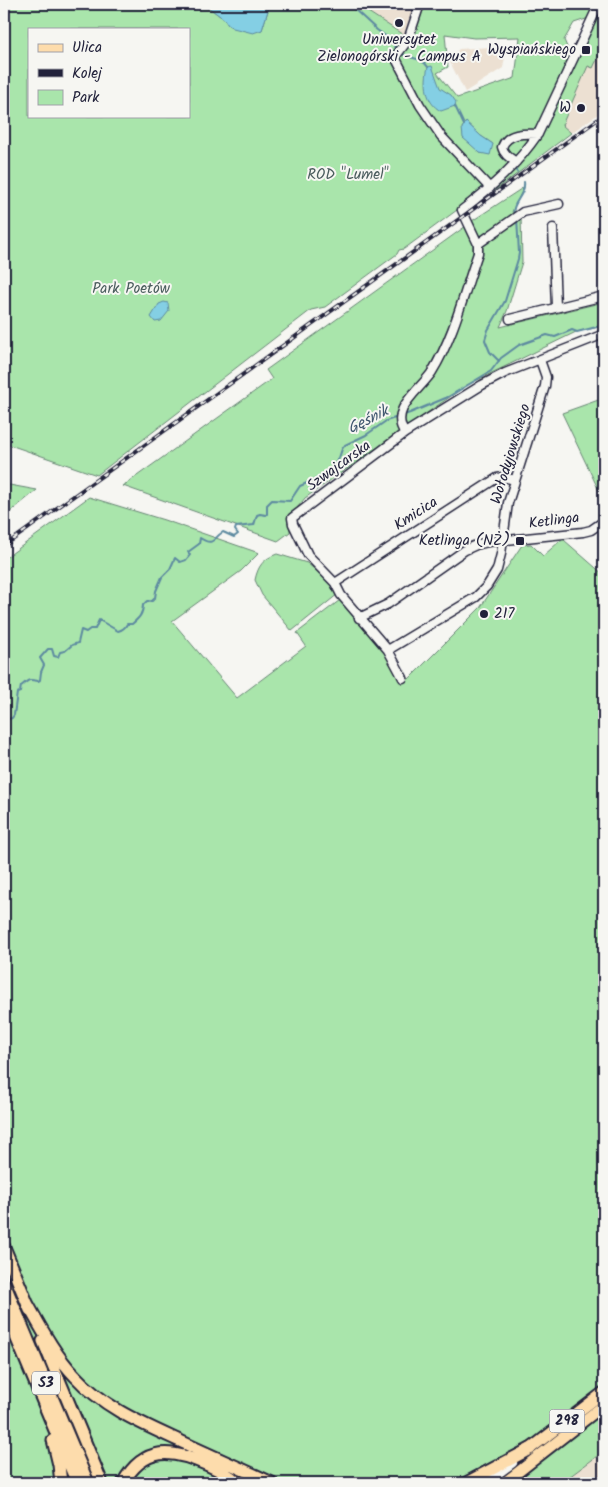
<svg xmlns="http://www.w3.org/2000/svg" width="608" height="1487" font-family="Kalam,sans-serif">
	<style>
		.built { fill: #ece0d2 }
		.green { fill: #a9e5ab; stroke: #668473; fill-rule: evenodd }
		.water { fill: #84cfe4; stroke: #5d8aa0 }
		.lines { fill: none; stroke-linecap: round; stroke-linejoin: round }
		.stream { stroke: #5d8aa0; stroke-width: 2 }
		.minor-casing { stroke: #22223b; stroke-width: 11 }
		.major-casing { stroke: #22223b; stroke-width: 14 }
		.highway-casing { stroke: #22223b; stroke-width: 15 }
		.minor { stroke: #f6f6f2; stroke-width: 8 }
		.major { stroke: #fddcac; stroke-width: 10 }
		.highway { stroke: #fddcac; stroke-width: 11 }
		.rail-casing { stroke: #22223b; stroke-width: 4 }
		.rail { stroke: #f6f6f2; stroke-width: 2; stroke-dasharray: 5.5; stroke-linecap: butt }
		.poi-dot { fill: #22223b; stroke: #f6f6f2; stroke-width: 2 }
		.labels { text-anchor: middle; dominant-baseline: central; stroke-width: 4; stroke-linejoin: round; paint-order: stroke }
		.shield { fill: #f6f6f2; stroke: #626272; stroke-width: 1 }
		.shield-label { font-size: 14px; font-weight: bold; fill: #22223b }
		.poi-label { font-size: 15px; fill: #22223b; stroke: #f6f6f2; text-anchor: end }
		.park-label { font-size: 15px; fill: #4a5c5d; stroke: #f6f6f2 }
		.street-label { font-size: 15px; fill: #22223b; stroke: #f6f6f2 }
		.water-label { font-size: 16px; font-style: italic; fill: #3f566e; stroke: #f6f6f2 }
	</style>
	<rect width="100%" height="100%" fill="#f6f6f2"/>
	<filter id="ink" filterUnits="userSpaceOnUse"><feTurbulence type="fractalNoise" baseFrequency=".02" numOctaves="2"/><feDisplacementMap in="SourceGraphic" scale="10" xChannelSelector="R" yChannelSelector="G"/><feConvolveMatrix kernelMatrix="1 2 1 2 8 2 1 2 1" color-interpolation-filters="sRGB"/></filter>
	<g filter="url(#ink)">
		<path class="built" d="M 356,4 L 418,4 L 408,38 Z
			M 604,45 L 604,110 L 571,133 L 562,125 L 588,66 L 593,68 Z
			M 507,46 L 503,68 L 465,92 L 449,60 L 459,49 Z
			M 604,1451 L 604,1483 L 561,1483 Z"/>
		<path class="green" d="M 4,4 L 204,4 L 224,19 L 228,25 L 262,30 L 270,4 L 364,4 L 362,8 L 408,38 L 421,4 L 595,4 L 589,18 L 574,23 L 564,40 L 570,54 L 538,125 L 527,144 L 491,185 L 404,249 L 399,250 L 397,254 L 325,307 L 311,310 L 97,475 L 4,443 ZM 29,29 L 189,29 L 189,116 L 29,116 ZM 445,34 L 474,38 L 520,37 L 515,78 L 457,98 L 437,73 L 448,67 ZM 466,122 L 481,136 L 493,144 L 485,153 L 480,153 L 462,128 Z
			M 601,4 L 604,4 L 604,45 L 593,68 L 588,66 L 562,125 L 571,133 L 493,192 L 491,189 L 534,143 Z
			M 524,187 L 512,212 L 521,215 L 522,262 L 507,311 L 500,327 L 604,302 L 604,326 L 576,332 L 467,385 L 305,498 L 290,517 L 290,532 L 278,541 L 123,486 L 272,379 L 266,370 L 466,226 L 473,241 L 473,253 L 483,253 L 482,241 L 472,221 Z
			M 604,398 L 604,501 L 562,413 Z
			M 4,484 L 37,490 L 4,517 Z
			M 89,497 L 164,520 L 259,553 L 241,571 L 172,621 L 237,698 L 306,646 L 297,633 L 344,597 L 409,679 L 480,608 L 522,545 L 531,544 L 543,556 L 560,541 L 564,540 L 604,575 L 604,1451 L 561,1483 L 4,1483 L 4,559 Z
			M 277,554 L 307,563 L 331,583 L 338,594 L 292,631 L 262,595 L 255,580 C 258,566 263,559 277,554 Z"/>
		<path class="water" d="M 204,4 L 270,4 L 262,30 L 253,33 L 233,28 L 228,25 L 224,19 Z
			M 432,66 L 440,88 L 451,95 L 456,102 L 455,106 L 441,111 C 425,103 424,82 428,67 Z
			M 466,122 L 481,136 L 493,144 L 490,155 L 480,153 L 470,144 L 463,138 L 462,128 Z
			M 164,302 L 168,303 L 169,311 L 161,321 L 155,322 L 151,317 L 159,304 Z"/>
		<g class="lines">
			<path class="stream" d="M 345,4 L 353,8 L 377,30 L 391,40 L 397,50
				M 400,53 C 410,59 422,57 428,67
				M 455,106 L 464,125
				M 515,169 L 517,172
				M 514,214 C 511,203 526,195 524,182
				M 499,361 L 490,352 L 485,340 L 488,330 L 505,301 L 518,259 L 519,253 L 517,218
				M 404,415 L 410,413 L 448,397 L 491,371 L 501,358 L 519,345 L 547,335 L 555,337 L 572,330 L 577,332 L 604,325
				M 151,601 L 152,601 L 155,598 L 156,591 L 162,577 L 170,569 L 175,558 L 180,562 L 186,560 L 190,555 L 188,552 L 199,544 L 200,538 C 214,547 213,538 223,532 L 234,537 L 238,534 L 235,530 L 236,527 L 254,525 L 257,515 L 260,514 L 266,515 L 267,514 L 267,505 L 272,500 L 290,501 L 300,486 L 328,474 L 339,458 L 342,449 L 345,445 L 366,435 L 386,421 L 398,417
				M 4,716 L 8,719 L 12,718 L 14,715 L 17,693 L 20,692 L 21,686 C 30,679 28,679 38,681 L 40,680 L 41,672 L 44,665 L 40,658 L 48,649 L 52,649 L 54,656 L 58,657 L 60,652 L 65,651 L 72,645 L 78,643 L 81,630 L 86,632 L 90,629 L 95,629 L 99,620 L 118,631 C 122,630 125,628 127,624 L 132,624 C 139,618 143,614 143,605 L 147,601 L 149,601"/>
			<defs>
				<path id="minor" d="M 420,4 L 408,40 L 395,57 L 420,105 L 441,136 L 490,188
					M 516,162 C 510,158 504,155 502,147 C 507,133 524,133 538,134
					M 553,228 L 556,307
					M 478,244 L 523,212 L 559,204
					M 510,319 L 604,296
					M 405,433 C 388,410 420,390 432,372 C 454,336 464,293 478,253 L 478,244 L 462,210 C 492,187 516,166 538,134 L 599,4
					M 335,583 L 497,478 L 503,477 L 515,480
					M 359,618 L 388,604 L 465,550 L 476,545 L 488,542 L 583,532 L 591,530 L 604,521
					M 388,650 L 476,597 L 487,586 L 497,570 L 501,554 L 508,503 L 545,386 L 546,377 L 540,360
					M 403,678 L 388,650 L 341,595 L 335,583 L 308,555 L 293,524 L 292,518 L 405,433 L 482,385 L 505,373 L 604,334
					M 486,1483 L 513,1463"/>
				<path id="major" d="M 530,1449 L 604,1392
					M 504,1483 L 604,1405"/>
				<path id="highway" d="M 4,1247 L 30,1310
					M 4,1283 L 88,1483
					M 27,1303 C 41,1328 55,1355 75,1376 C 104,1408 143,1424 182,1442 C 212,1456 242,1469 272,1483
					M 4,1308 L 77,1483
					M 43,1341 L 102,1483
					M 53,1440 L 59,1465 L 61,1483
					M 123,1483 C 144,1445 173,1449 208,1465 C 219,1470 230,1475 238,1483
					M 466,1483 L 530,1449"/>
			</defs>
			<use href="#minor" class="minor-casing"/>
			<use href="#major" class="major-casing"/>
			<use href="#highway" class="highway-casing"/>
			<use href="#minor" class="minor"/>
			<use href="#major" class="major"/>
			<use href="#highway" class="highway"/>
			<defs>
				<path id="rail" d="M 4,546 L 604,115"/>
			</defs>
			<use href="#rail" class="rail-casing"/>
			<use href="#rail" class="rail"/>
		</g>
	</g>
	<g class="poi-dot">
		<circle cx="399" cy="23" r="5"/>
		<rect x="581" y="45" width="10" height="10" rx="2.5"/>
		<circle cx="581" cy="108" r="5"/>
		<rect x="515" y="536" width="10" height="10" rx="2.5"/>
		<circle cx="484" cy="614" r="5"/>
	</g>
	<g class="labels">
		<g class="shield">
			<rect x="32" y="1371.5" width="28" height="23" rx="4"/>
			<rect x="549.5" y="1409.5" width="35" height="23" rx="4"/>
		</g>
		<g class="shield-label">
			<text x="46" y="1383">S3</text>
			<text x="567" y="1421">298</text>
		</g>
		<g class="poi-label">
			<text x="399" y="40" text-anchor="middle">Uniwersytet<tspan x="399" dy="17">Zielonogórski - Campus A</tspan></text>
			<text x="576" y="50">Wyspiańskiego</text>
			<text x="571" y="108">W</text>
			<text x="510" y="541">Ketlinga (NŻ)</text>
			<text x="494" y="614" text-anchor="start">217</text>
		</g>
		<g class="park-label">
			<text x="348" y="175">ROD "Lumel"</text>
			<text x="131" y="289">Park Poetów</text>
		</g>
		<g class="street-label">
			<text transform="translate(511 454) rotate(-73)">Wołodyjowskiego</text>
			<text transform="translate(339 466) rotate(-36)">Szwajcarska</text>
			<text transform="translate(416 514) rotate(-33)">Kmicica</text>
			<text transform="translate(554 521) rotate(-7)">Ketlinga</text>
		</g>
		<g class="water-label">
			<text transform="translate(368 420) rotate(-27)">Gęśnik</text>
		</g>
	</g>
	<rect width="608" height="1487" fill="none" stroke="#f6f6f2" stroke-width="20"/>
	<rect x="10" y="10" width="588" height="1467" fill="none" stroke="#22223b" stroke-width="2" filter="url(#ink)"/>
	<rect x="28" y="28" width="162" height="90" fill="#f6f6f2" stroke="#a1a1a9"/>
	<rect x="38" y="44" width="25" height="8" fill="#fddcac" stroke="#a1a1a9"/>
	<text x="72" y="52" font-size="15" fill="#22223b">Ulica</text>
	<rect x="38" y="69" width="25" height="8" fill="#22223b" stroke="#a1a1a9"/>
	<text x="72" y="78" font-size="15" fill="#22223b">Kolej</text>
	<rect x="38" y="90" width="25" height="15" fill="#a9e5ab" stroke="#a1a1a9"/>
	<text x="72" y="102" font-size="15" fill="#22223b">Park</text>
</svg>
